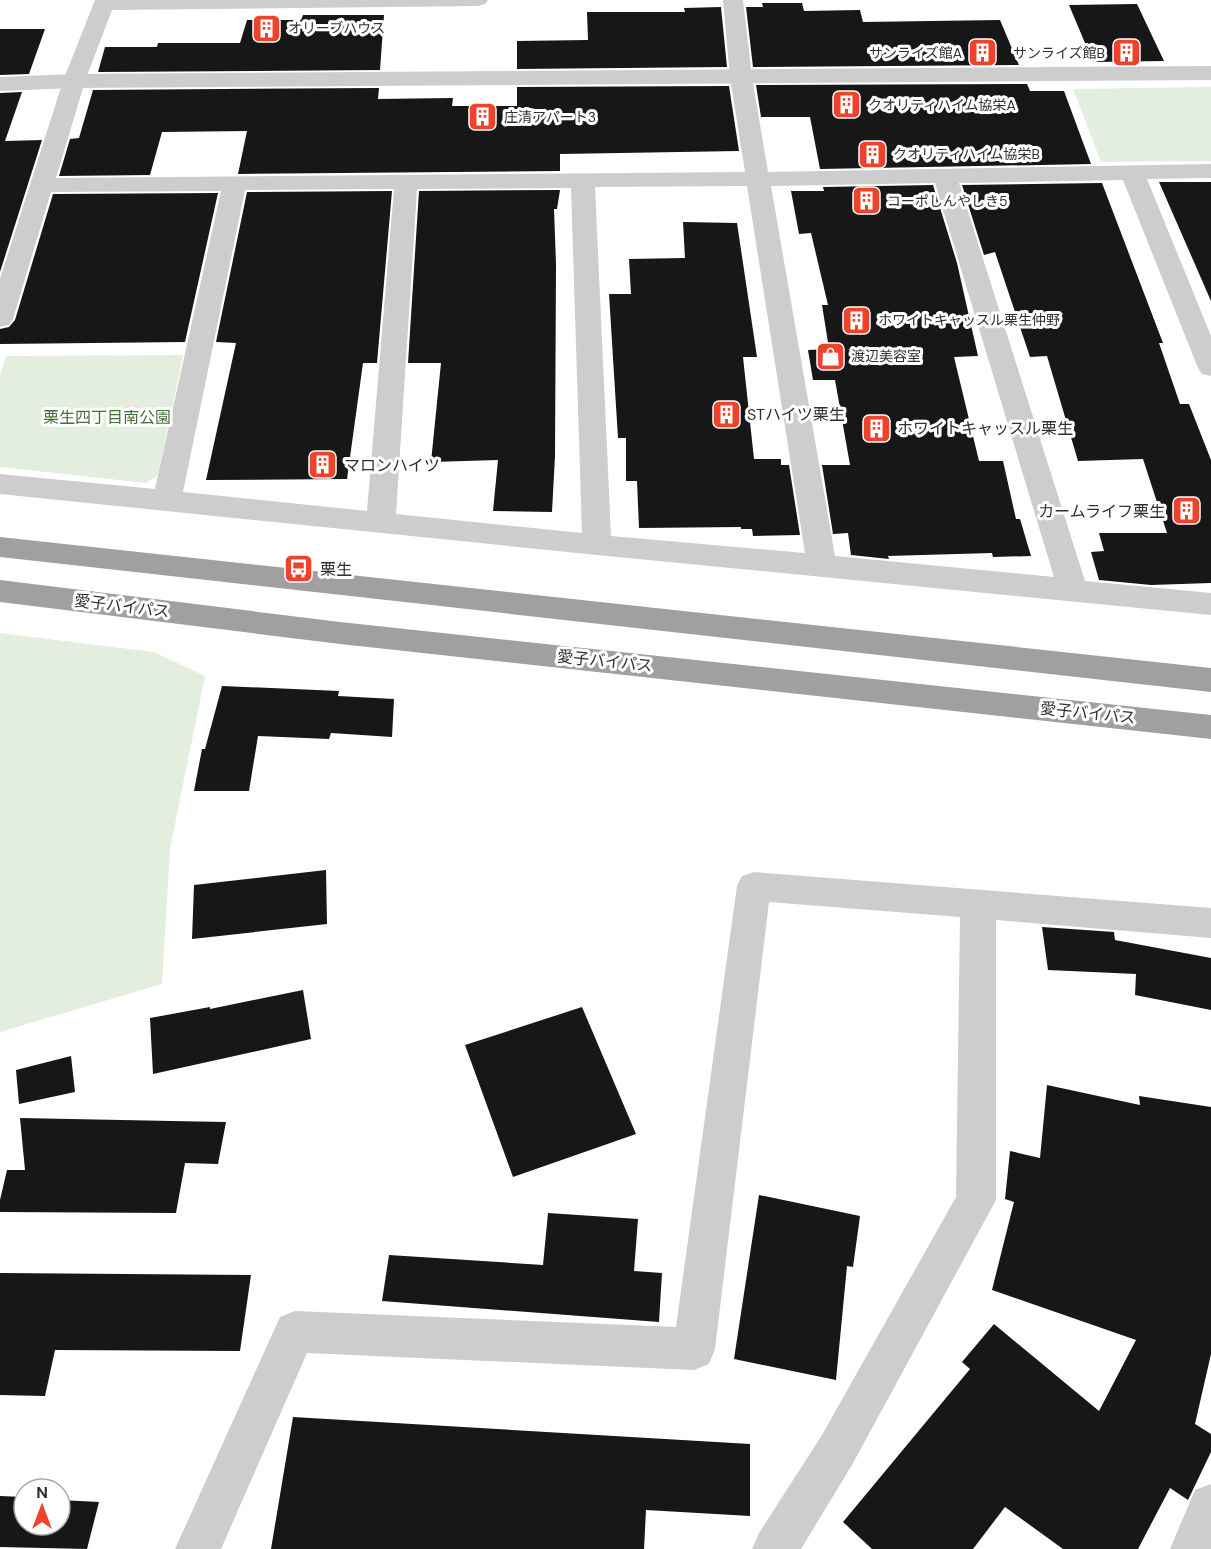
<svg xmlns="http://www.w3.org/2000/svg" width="1211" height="1549" font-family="'DM Sans','Noto Sans JP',sans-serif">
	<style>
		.green { fill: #e3eede }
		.building { fill: #171717 }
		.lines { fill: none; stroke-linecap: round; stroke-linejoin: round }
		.minor { fill: #cdcdcd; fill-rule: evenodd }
		.tertiary { fill: #cdcdcd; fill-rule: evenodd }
		.trunk { fill: #a0a0a0; fill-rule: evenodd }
		.labels { text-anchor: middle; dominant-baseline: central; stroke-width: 6; stroke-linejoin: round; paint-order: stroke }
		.far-poi-label { font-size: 14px; fill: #303030; stroke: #fff; text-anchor: start }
		.poi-label { font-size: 16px; fill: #303030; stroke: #fff; text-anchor: start }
		.park-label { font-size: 16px; fill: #496f3b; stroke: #fff }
		.street-label { font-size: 16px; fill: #303030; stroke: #fff }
	</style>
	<rect width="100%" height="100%" fill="#fff"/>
	<path class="green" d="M 1211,87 L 1211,161 L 1101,162 L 1073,89 Z
		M 183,355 L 158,475 L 146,483 L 0,467 L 0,376 L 6,356 Z
		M 0,633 L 154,652 L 205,676 L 170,849 L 162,984 L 0,1032 Z"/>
	<path class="building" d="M 762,3 L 802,3 L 804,11 L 860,10 L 863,22 L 1000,20 L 1019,65 L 753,67 L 746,7 L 763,7 Z
		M 1137,4 L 1164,61 L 1093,62 L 1069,5 Z
		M 721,7 L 727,67 L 517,69 L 517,41 L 588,40 L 587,12 L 685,12 L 684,8 Z
		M 303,15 L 384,15 L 380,70 L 98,72 L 105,47 L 157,47 L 158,43 L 240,43 L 247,20 L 301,20 Z
		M 0,29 L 45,29 L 29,74 L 0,75 Z
		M 1027,84 L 1030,91 L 1064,91 L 1091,164 L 820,169 L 810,117 L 761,117 L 756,85 Z
		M 729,86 L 739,151 L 560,154 L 560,171 L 238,174 L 247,131 L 162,132 L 150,175 L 59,176 L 70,139 L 79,138 L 93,90 L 379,88 L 378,99 L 453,98 L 452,106 L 517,106 L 517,87 Z
		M 22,92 L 5,141 L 42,140 L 0,272 L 0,93 Z
		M 1159,182 L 1211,182 L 1211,301 Z
		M 1102,183 L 1163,343 L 1159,343 L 1180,404 L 1189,404 L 1211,460 L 1211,583 L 1151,585 L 1099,580 L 1091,552 L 1104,551 L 1099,533 L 1167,533 L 1143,459 L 1078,461 L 1047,356 L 1030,357 L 995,252 L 984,255 L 962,185 Z
		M 933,185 L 957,263 L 978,356 L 954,357 L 979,461 L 1003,461 L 1016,519 L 1020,519 L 1031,556 L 993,557 L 992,553 L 888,556 L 889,559 L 851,555 L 848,533 L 833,534 L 822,465 L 850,465 L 835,380 L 813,380 L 808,350 L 829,349 L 822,305 L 828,305 L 811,233 L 799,234 L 791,191 L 824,191 L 823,187 Z
		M 560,190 L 557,209 L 554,209 L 556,264 L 555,456 L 552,512 L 493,511 L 498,460 L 431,462 L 441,363 L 408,363 L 419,191 Z
		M 392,191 L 377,363 L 363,363 L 347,479 L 206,480 L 236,343 L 216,342 L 247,192 Z
		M 218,193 L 185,342 L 0,344 L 0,329 L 9,327 L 15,320 L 53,194 Z
		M 683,222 L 737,223 L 757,357 L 743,357 L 754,459 L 781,459 L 781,465 L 789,465 L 800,535 L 753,536 L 752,529 L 741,529 L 741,527 L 639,528 L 637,481 L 626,481 L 626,438 L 618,438 L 609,294 L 631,294 L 629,259 L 685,258 Z
		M 222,686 L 339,691 L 338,696 L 394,699 L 392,737 L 331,733 L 329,739 L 258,736 L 249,791 L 194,791 L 202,749 L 205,749 Z
		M 326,870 L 327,924 L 192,939 L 194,885 Z
		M 1042,927 L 1114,932 L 1115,940 L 1211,958 L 1211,1010 L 1135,995 L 1136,974 L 1048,970 Z
		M 303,990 L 311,1039 L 153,1074 L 150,1018 L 210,1007 L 210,1009 Z
		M 582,1007 L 636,1134 L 513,1177 L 465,1045 Z
		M 71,1056 L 75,1092 L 19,1104 L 16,1070 Z
		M 1047,1085 L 1140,1105 L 1139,1096 L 1211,1107 L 1211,1354 L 1195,1424 L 1211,1434 L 1211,1452 L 1188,1500 L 1170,1488 L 1138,1549 L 1063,1549 L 1005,1507 L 973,1549 L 872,1549 L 843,1522 L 970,1369 L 962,1362 L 994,1324 L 1099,1411 L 1136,1340 L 992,1290 L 1014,1202 L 1005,1199 L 1010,1151 L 1040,1158 Z
		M 20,1118 L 172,1121 L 226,1122 L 218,1164 L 185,1163 L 176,1213 L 0,1212 L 0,1200 L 7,1170 L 25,1170 Z
		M 759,1195 L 860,1216 L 853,1267 L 847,1266 L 836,1380 L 734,1359 Z
		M 548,1213 L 638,1219 L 634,1271 L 662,1273 L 659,1322 L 382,1301 L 389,1255 L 543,1265 Z
		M 0,1273 L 251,1275 L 240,1351 L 55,1350 L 45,1396 L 0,1395 Z
		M 293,1417 L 750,1444 L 750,1516 L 646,1510 L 644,1549 L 271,1549 Z
		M 0,1496 L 24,1497 L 24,1525 L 60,1525 L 60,1500 L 99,1502 L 87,1549 L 0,1547 Z"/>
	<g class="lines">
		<path class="minor" d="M 95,0 L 488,0 L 485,4 L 478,6 L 112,10 L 85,81 L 56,178 L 745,172 L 730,77 L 723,0 L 743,0 L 752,77 L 768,172 L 1211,164 L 1211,178 L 1147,179 L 1211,336 L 1211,376 L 1202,374 L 1198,368 L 1123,180 L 959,183 L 1085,581 L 1211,593 L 1211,615 L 597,555 L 0,494 L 0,474 L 155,489 L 221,191 L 51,192 L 13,319 L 9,325 L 0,327 L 0,279 L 63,81 ZM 935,183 L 1054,577 L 835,556 L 771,186 ZM 747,186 L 805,553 L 611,536 L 595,187 ZM 571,188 L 582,533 L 396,514 L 417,189 ZM 394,189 L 367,511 L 183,492 L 245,190 Z
			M 754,872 L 1211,908 L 1211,938 L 996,920 L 996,1200 L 852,1465 L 801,1549 L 752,1549 L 759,1533 L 822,1435 L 956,1197 L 960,917 L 769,902 L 715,1349 L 709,1364 L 694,1370 L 307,1353 L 221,1549 L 175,1549 L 280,1317 L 295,1311 L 676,1327 L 737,886 L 742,876 Z
			M 1211,1484 L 1211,1549 L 1170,1549 L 1195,1490 Z"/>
		<path class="tertiary" d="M 1211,66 L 1211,80 L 74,88 L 0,91 L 0,77 L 74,74 Z"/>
		<path class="trunk" d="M 0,537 L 1211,668 L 1211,692 L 0,557 Z
			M 0,580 L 340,622 L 1211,715 L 1211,739 L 340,644 L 0,602 Z"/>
	</g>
	<defs>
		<symbol id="building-square" viewBox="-11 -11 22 22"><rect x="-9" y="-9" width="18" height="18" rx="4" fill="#ee432b" stroke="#fff"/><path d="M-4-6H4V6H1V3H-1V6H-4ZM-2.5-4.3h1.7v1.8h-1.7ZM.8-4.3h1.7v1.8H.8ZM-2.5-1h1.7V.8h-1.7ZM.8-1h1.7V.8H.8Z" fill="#fff"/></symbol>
		<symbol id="shop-square" viewBox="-11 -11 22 22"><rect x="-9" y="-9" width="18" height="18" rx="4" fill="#ee432b" stroke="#fff"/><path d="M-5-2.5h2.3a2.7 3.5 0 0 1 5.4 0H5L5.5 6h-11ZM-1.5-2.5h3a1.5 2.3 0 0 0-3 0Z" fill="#fff"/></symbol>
		<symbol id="bus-square" viewBox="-11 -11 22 22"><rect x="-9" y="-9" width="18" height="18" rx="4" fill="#ee432b" stroke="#fff"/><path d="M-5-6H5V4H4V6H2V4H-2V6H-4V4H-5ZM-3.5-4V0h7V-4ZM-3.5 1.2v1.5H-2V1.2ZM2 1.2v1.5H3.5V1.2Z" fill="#fff"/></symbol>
	</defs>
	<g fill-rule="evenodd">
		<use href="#building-square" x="250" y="12" width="33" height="33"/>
		<use href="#building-square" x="966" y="36" width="33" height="33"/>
		<use href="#building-square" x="1110" y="36" width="33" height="33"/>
		<use href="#building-square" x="830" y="88" width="33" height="33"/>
		<use href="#building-square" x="466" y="100" width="33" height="33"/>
		<use href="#building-square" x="856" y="138" width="33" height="33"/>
		<use href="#building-square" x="850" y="184" width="33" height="33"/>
		<use href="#building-square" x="840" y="304" width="33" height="33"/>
		<use href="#shop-square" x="814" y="340" width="33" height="33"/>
		<use href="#building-square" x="710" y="398" width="33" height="33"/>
		<use href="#building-square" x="860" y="412" width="33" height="33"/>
		<use href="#building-square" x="306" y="448" width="33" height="33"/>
		<use href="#building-square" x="1170" y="494" width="33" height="33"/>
		<use href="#bus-square" x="282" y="552" width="33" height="33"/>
	</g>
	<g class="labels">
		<g class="far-poi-label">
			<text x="288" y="28">オリーブハウス</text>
			<text x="962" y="53" text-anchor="end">サンライズ館A</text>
			<text x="1105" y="53" text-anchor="end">サンライズ館B</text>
			<text x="868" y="105">クオリティハイム協栄A</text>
			<text x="504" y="117">庄清アパート3</text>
			<text x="893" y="154">クオリティハイム協栄B</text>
			<text x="887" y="201">コーポしんやしき5</text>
			<text x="878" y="320">ホワイトキャッスル栗生仲野</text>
			<text x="851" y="356">渡辺美容室</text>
		</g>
		<g class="poi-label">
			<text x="747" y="414">STハイツ栗生</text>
			<text x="897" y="428">ホワイトキャッスル栗生</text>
			<text x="344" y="465">マロンハイツ</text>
			<text x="1165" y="511" text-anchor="end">カームライフ栗生</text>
			<text x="320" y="569">栗生</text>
		</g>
		<g class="park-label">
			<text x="107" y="417">栗生四丁目南公園</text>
		</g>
		<g class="street-label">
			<text transform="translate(122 606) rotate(7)">愛子バイパス</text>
			<text transform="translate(605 661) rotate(6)">愛子バイパス</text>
			<text transform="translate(1088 713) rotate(6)">愛子バイパス</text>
		</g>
	</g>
	<g transform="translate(42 1507)"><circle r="28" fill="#ffffff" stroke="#acacac" stroke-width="1.5"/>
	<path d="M0-4.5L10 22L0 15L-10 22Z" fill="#ee432b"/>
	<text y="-9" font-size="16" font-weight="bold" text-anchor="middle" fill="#303030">N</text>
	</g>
</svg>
